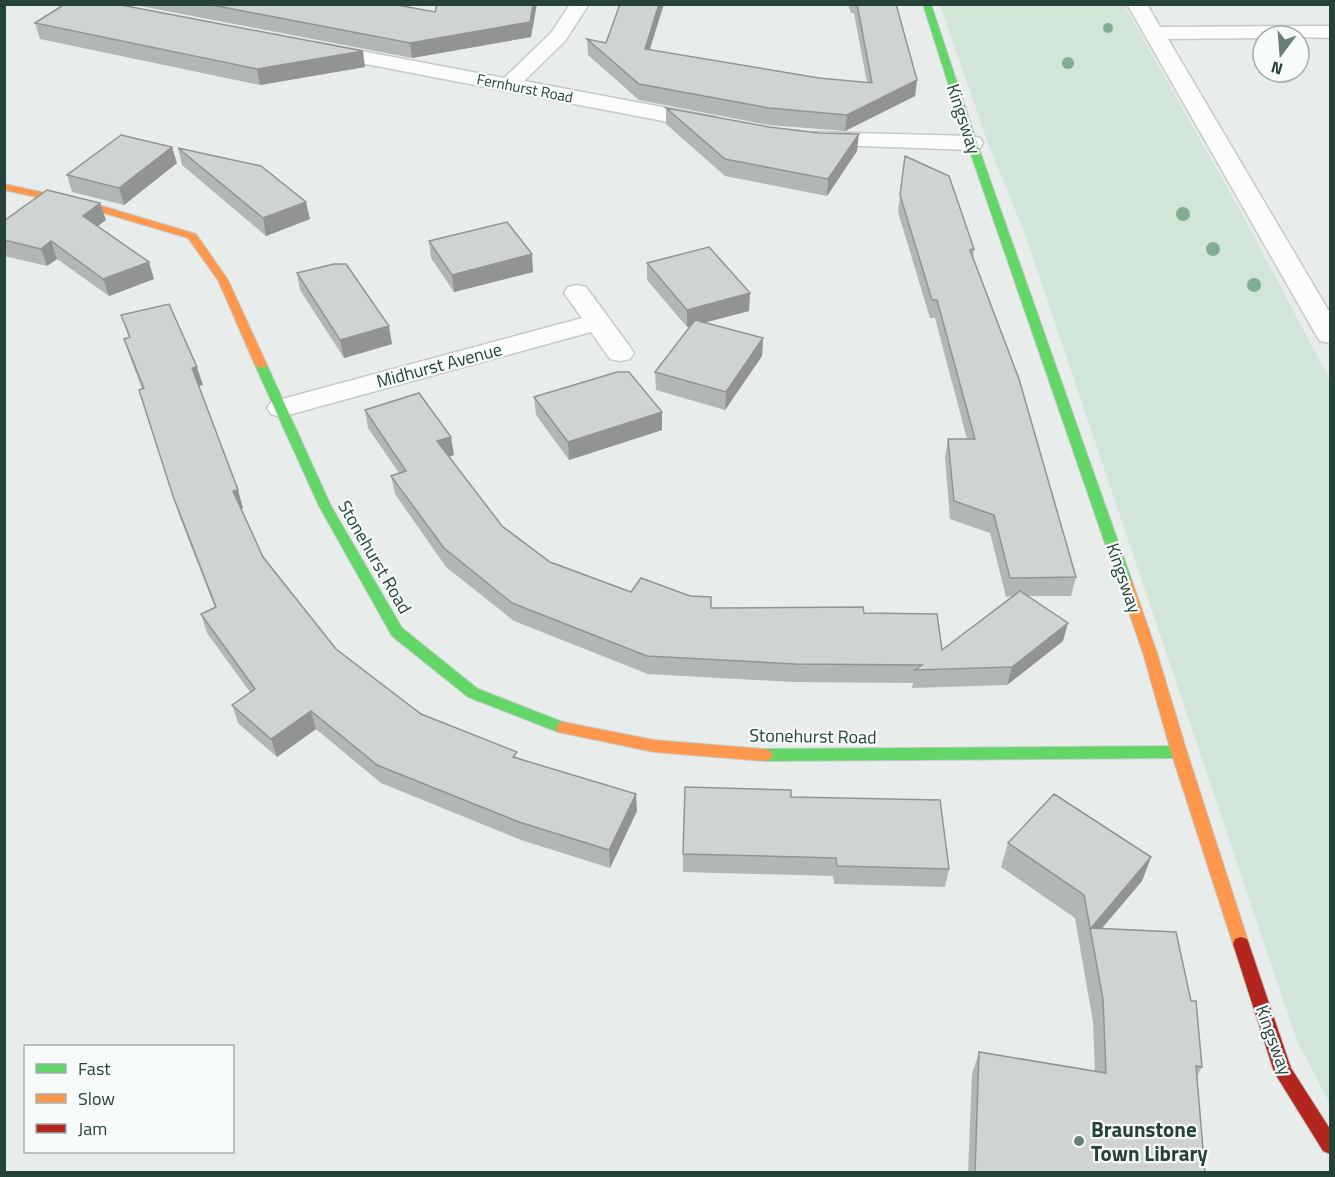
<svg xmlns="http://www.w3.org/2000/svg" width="1335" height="1177" font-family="'Titillium Web',sans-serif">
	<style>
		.green { fill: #d1e6d8 }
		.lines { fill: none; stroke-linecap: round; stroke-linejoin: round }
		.street-casing { stroke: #c5cac8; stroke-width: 3 }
		.fast-casing { stroke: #c3cbc8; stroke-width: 2 }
		.slow-casing { stroke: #c3cbc8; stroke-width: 2 }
		.jam-casing { stroke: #c3cbc8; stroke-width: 2 }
		.street { fill: #fcfcfc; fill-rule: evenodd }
		.fast { fill: #63d668; fill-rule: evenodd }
		.slow { fill: #ff974d; fill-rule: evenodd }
		.jam { fill: #b3261e; fill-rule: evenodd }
		.tree { fill: #81ae93 }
		.wall { fill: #b2b6b5 }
		.shaded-wall { fill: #919493 }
		.building { fill: #cfd4d2; stroke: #919493; stroke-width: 1.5 }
		.poi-dot { fill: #697e78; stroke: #f7fbf9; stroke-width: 2 }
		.labels { text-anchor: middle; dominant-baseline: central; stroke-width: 4.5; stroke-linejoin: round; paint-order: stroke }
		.far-street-label { font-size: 15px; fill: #24423a; stroke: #f7fbf9 }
		.street-label { font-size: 18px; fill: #24423a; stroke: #f7fbf9 }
		.near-poi-label { font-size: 21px; font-weight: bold; fill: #24423a; stroke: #f7fbf9; text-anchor: start }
	</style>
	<rect width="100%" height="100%" fill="#e8edeb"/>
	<path class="green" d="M 940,5 L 1124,5 L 1239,208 L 1330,380 L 1330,1104 L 1297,1041 L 1026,237 L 989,146 Z"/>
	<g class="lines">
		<defs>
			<path id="street" d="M 570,4 L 589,4 L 565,41 L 524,81 L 710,116 L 718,118 L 721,123 L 718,128 L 710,130 L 319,55 L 312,53 L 309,49 L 312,45 L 319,43 L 504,78 L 551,33 Z
				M 1127,4 L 1147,4 L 1160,27 L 1330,26 L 1330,38 L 1263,36 L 1263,38 L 1168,39 L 1330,313 L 1330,343 L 1320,341 L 1316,335 Z
				M 814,132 L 972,136 L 980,138 L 983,143 L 980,148 L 972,150 L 806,144 L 803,139 L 806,134 Z
				M 577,285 L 586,287 L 630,347 L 634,353 L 630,359 L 620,361 L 610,359 L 591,332 L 281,417 L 271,414 L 267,408 L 271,402 L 582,318 L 564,293 L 568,287 Z"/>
			<path id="fast" d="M 923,4 L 931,4 L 977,143 L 1132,581 L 1130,584 L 1120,584 L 1118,581 L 967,143 Z
				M 261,362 L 267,365 L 331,506 L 402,628 L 478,689 L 568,724 L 570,728 L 568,732 L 558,732 L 468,697 L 392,636 L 319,506 L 255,365 Z
				M 1179,746 L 1184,748 L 1187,752 L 1184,756 L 1179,758 L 765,761 L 760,759 L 757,755 L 760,751 L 765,749 Z"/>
			<path id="slow" d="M 4,184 L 92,203 L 196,234 L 228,280 L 267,365 L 265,367 L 261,368 L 255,365 L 218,280 L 188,238 L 87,208 L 4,190 Z
				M 1125,576 L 1132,581 L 1157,653 L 1187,752 L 1249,944 L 1247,949 L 1241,951 L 1235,949 L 1233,944 L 1171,752 L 1143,653 L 1118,581 Z
				M 563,722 L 654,740 L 765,749 L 770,751 L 773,755 L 770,759 L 765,761 L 654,752 L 558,732 L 556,728 L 558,724 Z"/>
			<path id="jam" d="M 1241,937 L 1247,939 L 1249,944 L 1291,1068 L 1330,1129 L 1330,1154 L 1323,1151 L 1274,1072 L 1233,944 L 1235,939 Z"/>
		</defs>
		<use href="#street" class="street-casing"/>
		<use href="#fast" class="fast-casing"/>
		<use href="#slow" class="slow-casing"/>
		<use href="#jam" class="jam-casing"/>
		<use href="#street" class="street"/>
		<use href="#fast" class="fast"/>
		<use href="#slow" class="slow"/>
		<use href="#jam" class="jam"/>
	</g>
	<g class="tree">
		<circle cx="1108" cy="28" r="5"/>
		<circle cx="1068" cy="63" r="6"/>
		<circle cx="1183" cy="214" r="7"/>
		<circle cx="1213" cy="249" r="7"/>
		<circle cx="1254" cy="285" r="7"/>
	</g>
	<path class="wall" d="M 130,4 L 392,4 L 531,37 L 412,58 Z
		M 848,4 L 896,4 L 917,80 L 915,96 L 845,131 L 768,125 L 639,100 L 588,55 L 587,39 L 819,78 L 867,83 L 854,13 L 851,13 Z
		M 35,23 L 365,67 L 260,85 L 40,39 Z
		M 666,108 L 857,151 L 827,196 L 725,176 L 666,124 Z
		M 178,148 L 310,219 L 266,236 L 182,165 Z
		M 905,156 L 974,249 L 973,257 L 1076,577 L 1071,596 L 1028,596 L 1063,641 L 1007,685 L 912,688 L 913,683 L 793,682 L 648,674 L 514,621 L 446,567 L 395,494 L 391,476 L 399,473 L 368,428 L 365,410 L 454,455 L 449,457 L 502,526 L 550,562 L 631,592 L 711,608 L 864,613 L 942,650 L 1014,596 L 1006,597 L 990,533 L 950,519 L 945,457 L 948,439 L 967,439 L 935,318 L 930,318 L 898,212 Z
		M 177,163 L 124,205 L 72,192 L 67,175 Z
		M 106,220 L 98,226 L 154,279 L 109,296 L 57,259 L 47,266 L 4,256 L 4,221 Z
		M 429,241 L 533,272 L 454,292 L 431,258 Z
		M 647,263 L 749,311 L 704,323 L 763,338 L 762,356 L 725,410 L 656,390 L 655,372 L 690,327 L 687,327 L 647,280 Z
		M 297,273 L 392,344 L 344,358 L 300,290 Z
		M 121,315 L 203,385 L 199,386 L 243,508 L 241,509 L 263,557 L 336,649 L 421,714 L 637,811 L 610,868 L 521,840 L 381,783 L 316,729 L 277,757 L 238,723 L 232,705 L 250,692 L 207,633 L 201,614 L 215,608 L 179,515 L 139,390 L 142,389 L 130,357 L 124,339 L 129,338 Z
		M 534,397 L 662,430 L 569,460 L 536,415 Z
		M 791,797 L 949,869 L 945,887 L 834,884 L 833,876 L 683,872 L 683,854 Z
		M 1008,843 L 1151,857 L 1142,881 L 1102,928 L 1202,1067 L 1197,1076 L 1205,1173 L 968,1173 L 972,1074 L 979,1052 L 1095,1071 L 1093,1022 L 1075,918 L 1001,867 Z"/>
	<path class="shaded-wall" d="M 533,4 L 537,4 L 531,37 L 412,58 L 410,43 Z
		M 659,4 L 664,4 L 645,65 L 645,49 Z
		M 363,51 L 365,67 L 260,85 L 257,69 Z
		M 917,80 L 915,96 L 845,131 L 847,115 Z
		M 859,134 L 857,151 L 827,196 L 828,179 Z
		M 172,147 L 177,163 L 124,205 L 119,188 Z
		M 306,202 L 310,219 L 266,236 L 263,218 Z
		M 100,203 L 106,220 L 89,233 L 83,216 Z
		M 51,241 L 57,259 L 47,266 L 41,249 Z
		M 532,254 L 533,272 L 454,292 L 452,275 Z
		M 149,262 L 154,279 L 109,296 L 103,279 Z
		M 750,293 L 749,311 L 687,327 L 687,310 Z
		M 389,326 L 392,344 L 344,358 L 340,340 Z
		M 763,338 L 762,356 L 725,410 L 726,392 Z
		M 197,367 L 203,385 L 197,386 L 192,368 Z
		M 662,412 L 662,430 L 569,460 L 568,442 Z
		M 451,437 L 454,455 L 440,460 L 437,441 Z
		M 238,490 L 243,508 L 238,510 L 233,491 Z
		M 1068,623 L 1063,641 L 1007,685 L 1012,667 Z
		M 311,711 L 316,729 L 277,757 L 271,739 Z
		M 636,794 L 637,811 L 610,868 L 609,850 Z
		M 1151,857 L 1142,881 L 1092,940 L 1091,928 Z"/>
	<path class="building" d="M 65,4 L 116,4 L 363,51 L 257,69 L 35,23 Z
		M 207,4 L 392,4 L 435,12 L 437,4 L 533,4 L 530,22 L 410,43 Z
		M 620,4 L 659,4 L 645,49 L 819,78 L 872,83 L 857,4 L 896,4 L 917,80 L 847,115 L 769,108 L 639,84 L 587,39 L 606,43 Z
		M 666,108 L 769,127 L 819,133 L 859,134 L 828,179 L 725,159 Z
		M 121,135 L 172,147 L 119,188 L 67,175 Z
		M 178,148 L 261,166 L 306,202 L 263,218 Z
		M 905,156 L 949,176 L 974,249 L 970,250 L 1019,379 L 1076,577 L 1010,578 L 994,515 L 954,501 L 948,439 L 975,439 L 937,300 L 932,300 L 900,195 Z
		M 47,190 L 100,203 L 83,216 L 149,262 L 103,279 L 51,241 L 41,249 L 4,240 L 4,221 Z
		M 507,222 L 532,254 L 452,275 L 429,241 Z
		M 709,247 L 750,293 L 687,310 L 647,263 Z
		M 334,264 L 346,264 L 389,326 L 340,340 L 297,273 Z
		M 169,304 L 197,367 L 192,368 L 238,490 L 233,491 L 263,557 L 336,649 L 421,714 L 517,752 L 513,757 L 636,794 L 609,850 L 519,822 L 377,765 L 311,711 L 271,739 L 232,705 L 255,689 L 201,614 L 216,607 L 173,496 L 139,390 L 144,388 L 124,339 L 130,337 L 121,315 Z
		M 695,320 L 763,338 L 726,392 L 655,372 Z
		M 617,372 L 629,372 L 662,412 L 568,442 L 534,397 Z
		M 419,393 L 451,437 L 437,441 L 502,526 L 550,562 L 631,592 L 641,578 L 690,596 L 711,597 L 711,608 L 863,607 L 864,613 L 937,614 L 942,650 L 1020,591 L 1068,623 L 1012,667 L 915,670 L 922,665 L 795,664 L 647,656 L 512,603 L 444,548 L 391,476 L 406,471 L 365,410 Z
		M 685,787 L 791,790 L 791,797 L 940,800 L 949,869 L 837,866 L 836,858 L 683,854 Z
		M 1054,794 L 1151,857 L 1091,928 L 1176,932 L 1191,1001 L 1196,1001 L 1202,1067 L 1196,1066 L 1205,1173 L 975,1173 L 979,1052 L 1106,1073 L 1103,999 L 1084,895 L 1008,843 Z"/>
	<circle class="poi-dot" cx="1079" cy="1141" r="6"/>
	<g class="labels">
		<g class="far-street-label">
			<text transform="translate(525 88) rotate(11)">Fernhurst Road</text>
		</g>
		<g class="street-label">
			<text transform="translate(964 119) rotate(72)">Kingsway</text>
			<text transform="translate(439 365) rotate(-15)">Midhurst Avenue</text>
			<text transform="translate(375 557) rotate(60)">Stonehurst Road</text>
			<text transform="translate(1124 578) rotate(71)">Kingsway</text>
			<text transform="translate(813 736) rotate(1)">Stonehurst Road</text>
			<text transform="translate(1274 1040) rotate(70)">Kingsway</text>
		</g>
		<g class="near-poi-label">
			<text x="1091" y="1129">Braunstone<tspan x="1091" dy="24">Town Library</tspan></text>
		</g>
	</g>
	<rect width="1335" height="1177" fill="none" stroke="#24423a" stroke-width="12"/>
	<rect x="24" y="1045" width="210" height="108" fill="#f7fbf9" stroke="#a3b1ad" stroke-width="1.5"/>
	<rect x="36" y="1064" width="30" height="9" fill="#63d668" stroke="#a3b1ad" stroke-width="1.5"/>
	<text x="78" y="1075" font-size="18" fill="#24423a">Fast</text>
	<rect x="36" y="1094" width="30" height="9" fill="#ff974d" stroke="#a3b1ad" stroke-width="1.5"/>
	<text x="78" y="1105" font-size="18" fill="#24423a">Slow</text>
	<rect x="36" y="1124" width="30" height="9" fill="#b3261e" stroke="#a3b1ad" stroke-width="1.5"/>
	<text x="78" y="1135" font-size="18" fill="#24423a">Jam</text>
	<g transform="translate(1281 54) rotate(196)"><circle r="28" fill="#f7fbf9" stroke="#a3b1ad" stroke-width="1.5"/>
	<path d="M0-4.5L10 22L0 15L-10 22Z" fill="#697e78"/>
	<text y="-9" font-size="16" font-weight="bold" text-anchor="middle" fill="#24423a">N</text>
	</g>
</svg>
